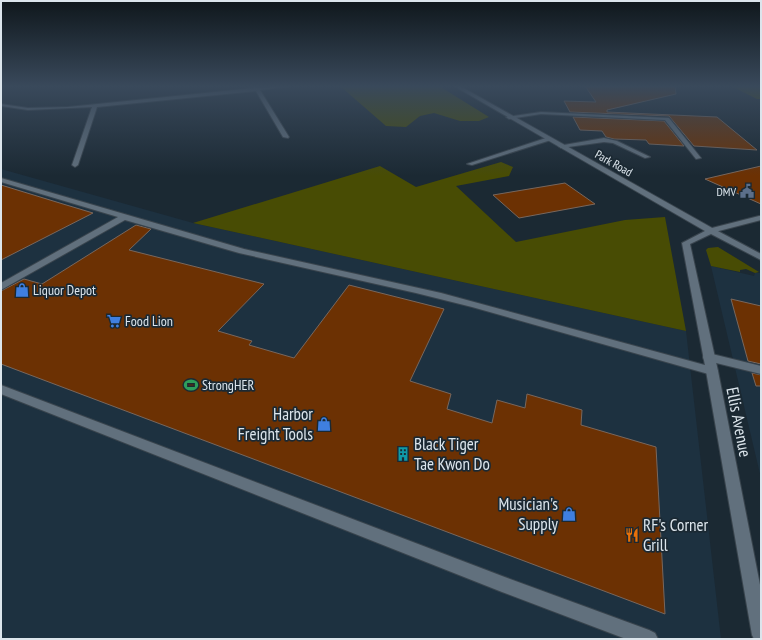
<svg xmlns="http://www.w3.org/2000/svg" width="762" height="640" font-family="'PT Sans Narrow',sans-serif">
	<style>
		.built { fill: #1d3140 }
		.green { fill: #484c04 }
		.building { fill: #6c3103; stroke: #78675d }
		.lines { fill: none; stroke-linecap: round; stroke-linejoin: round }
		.lane-casing { stroke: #39444d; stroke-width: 2 }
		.street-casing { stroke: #39444d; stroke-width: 2 }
		.lane { fill: #61707d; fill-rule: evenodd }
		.street { fill: #61707d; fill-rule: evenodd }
		.labels { text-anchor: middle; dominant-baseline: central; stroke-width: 3.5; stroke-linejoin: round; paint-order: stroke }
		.far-street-label { font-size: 12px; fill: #dce5ec; stroke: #1b2933 }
		.far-poi-label { font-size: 12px; fill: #dce5ec; stroke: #1b2933; text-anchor: end }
		.poi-label { font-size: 14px; fill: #dce5ec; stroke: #1b2933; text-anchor: start }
		.near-poi-label { font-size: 17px; fill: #dce5ec; stroke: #1b2933; text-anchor: end }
		.near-street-label { font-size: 17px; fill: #dce5ec; stroke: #1b2933 }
	</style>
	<rect width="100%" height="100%" fill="#1b2933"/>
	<path class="built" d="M 1,169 L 193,223 L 686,331 L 721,639 L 1,639 Z
		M 711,266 L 754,276 L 755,273 L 761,273 L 761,478 Z"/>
	<path class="green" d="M 340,86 L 439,86 L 489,117 L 479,121 L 460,121 L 434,113 L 420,116 L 406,127 L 386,126 Z
		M 731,86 L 761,86 L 761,99 L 757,99 Z
		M 501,162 L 513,167 L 509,176 L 456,186 L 516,242 L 625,220 L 665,217 L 686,331 L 193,223 L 380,166 L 416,187 Z
		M 718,247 L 759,272 L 755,273 L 746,269 L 740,270 L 740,272 L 711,266 L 706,250 L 708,248 Z"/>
	<path class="building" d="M 585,86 L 675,86 L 676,94 L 607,110 L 607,112 L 717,117 L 757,150 L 694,146 L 669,116 L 570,112 L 564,101 L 596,102 Z
		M 573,117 L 664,121 L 684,146 L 649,144 L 646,140 L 614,139 L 606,137 L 602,131 L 580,130 Z
		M 761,166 L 761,204 L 705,179 Z
		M 565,183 L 595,204 L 519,218 L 493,195 Z
		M 1,185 L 63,204 L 93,213 L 1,260 Z
		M 136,225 L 151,229 L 129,250 L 264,284 L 218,331 L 252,341 L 249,345 L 294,358 L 349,285 L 444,309 L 410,381 L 451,394 L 447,409 L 492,423 L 497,400 L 525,408 L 527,394 L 582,410 L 581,425 L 656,447 L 665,614 L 1,364 L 1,291 L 24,279 L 42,284 Z
		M 731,299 L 761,306 L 761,364 L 748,361 Z
		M 752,373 L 761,375 L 761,386 L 756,386 Z"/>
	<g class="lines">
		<defs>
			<path id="lane" d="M 541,112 L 669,118 L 701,158 L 696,159 L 665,120 L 541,114 L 509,119 L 506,117 Z
				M 549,137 L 552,139 L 551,140 L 472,165 L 467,164 Z
				M 604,138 L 617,141 L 650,157 L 645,158 L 613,143 L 604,142 L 561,148 L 558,146 Z
				M 1,178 L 244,249 L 441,293 L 712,367 L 716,368 L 718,371 L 716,374 L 712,375 L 472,307 L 416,293 L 239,253 L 125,220 L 1,290 L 1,283 L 118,217 L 1,182 Z
				M 759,216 L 761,216 L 761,220 L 711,233 L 707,231 L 708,229 Z
				M 708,353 L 761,366 L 761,374 L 704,360 L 703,357 L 704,354 Z
				M 1,385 L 502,576 L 649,630 L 655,633 L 658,639 L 626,639 L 502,592 L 1,394 Z"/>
			<path id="street" d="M 253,86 L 258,88 L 290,86 L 260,90 L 289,137 L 288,138 L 283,137 L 256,91 L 97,107 L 78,165 L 75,167 L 72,165 L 92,107 L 28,110 L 1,106 L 1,104 L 28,108 L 68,107 L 254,88 Z
				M 454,86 L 460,86 L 714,229 L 761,254 L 761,260 L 711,234 L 690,244 L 718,371 L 761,590 L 761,639 L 754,639 L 752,635 L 706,371 L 682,243 L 705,231 Z"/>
		</defs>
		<use href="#lane" class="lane-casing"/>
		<use href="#street" class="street-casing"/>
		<use href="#lane" class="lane"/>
		<use href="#street" class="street"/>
	</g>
	<linearGradient id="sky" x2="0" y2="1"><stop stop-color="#0f171c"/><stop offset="0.49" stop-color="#39495b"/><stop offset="1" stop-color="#39495b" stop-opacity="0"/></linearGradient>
	<rect width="762" height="176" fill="url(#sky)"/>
	<defs>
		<symbol id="civic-bare" viewBox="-9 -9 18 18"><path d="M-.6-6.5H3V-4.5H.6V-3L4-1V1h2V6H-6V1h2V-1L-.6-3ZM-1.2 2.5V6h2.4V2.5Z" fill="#5c6f8a" stroke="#1b2933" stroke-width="2.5" paint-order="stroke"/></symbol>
		<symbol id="shop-bare" viewBox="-9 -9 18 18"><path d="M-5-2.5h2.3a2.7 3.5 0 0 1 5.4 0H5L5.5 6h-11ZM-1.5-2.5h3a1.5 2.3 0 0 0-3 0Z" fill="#3f7fe0" stroke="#1b2933" stroke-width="2.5" paint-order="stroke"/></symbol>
		<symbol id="supermarket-bare" viewBox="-9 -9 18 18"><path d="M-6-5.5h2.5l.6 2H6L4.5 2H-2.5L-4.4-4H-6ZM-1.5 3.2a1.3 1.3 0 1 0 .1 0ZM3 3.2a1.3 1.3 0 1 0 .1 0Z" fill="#3f7fe0" stroke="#1b2933" stroke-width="2.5" paint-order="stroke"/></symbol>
		<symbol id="stadium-bare" viewBox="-9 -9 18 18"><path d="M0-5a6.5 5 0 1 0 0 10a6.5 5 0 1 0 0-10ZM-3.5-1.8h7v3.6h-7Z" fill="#2e9e5b" stroke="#1b2933" stroke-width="2.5" paint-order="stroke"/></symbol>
		<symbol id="building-bare" viewBox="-9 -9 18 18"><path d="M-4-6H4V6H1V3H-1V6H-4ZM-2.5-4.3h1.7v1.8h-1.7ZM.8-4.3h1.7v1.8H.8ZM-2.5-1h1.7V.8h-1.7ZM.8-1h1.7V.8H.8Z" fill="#0f9aa8" stroke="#1b2933" stroke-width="2.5" paint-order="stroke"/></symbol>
		<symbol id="restaurant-bare" viewBox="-9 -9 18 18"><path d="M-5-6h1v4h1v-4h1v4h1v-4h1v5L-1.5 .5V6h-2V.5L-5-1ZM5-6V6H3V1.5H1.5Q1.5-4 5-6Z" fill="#e8710a" stroke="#1b2933" stroke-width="2.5" paint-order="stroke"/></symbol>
	</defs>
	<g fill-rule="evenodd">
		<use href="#civic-bare" x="737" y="181" width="20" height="20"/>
		<use href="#shop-bare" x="12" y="280" width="20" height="20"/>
		<use href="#supermarket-bare" x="104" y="311" width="20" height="20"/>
		<use href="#stadium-bare" x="181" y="375" width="20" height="20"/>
		<use href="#shop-bare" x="314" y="414" width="20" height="20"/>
		<use href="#building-bare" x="393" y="444" width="20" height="20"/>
		<use href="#shop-bare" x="559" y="504" width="20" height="20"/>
		<use href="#restaurant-bare" x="622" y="525" width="20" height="20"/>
	</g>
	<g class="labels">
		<g class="far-street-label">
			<text transform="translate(614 163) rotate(29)">Park Road</text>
		</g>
		<g class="far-poi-label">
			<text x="736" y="191">DMV</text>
		</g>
		<g class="poi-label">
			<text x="33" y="290">Liquor Depot</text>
			<text x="125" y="321">Food Lion</text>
			<text x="202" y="385">StrongHER</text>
		</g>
		<g class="near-poi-label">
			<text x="313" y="414">Harbor<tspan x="313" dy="20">Freight Tools</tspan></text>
			<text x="414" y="444" text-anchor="start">Black Tiger<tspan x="414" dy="20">Tae Kwon Do</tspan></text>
			<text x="558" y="504">Musician's<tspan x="558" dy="20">Supply</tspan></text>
			<text x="643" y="525" text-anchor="start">RF's Corner<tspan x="643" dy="20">Grill</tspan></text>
		</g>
		<g class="near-street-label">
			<text transform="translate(739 422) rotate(79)">Ellis Avenue</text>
		</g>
	</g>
	<rect width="762" height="640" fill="none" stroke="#dce5ec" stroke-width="4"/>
</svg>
